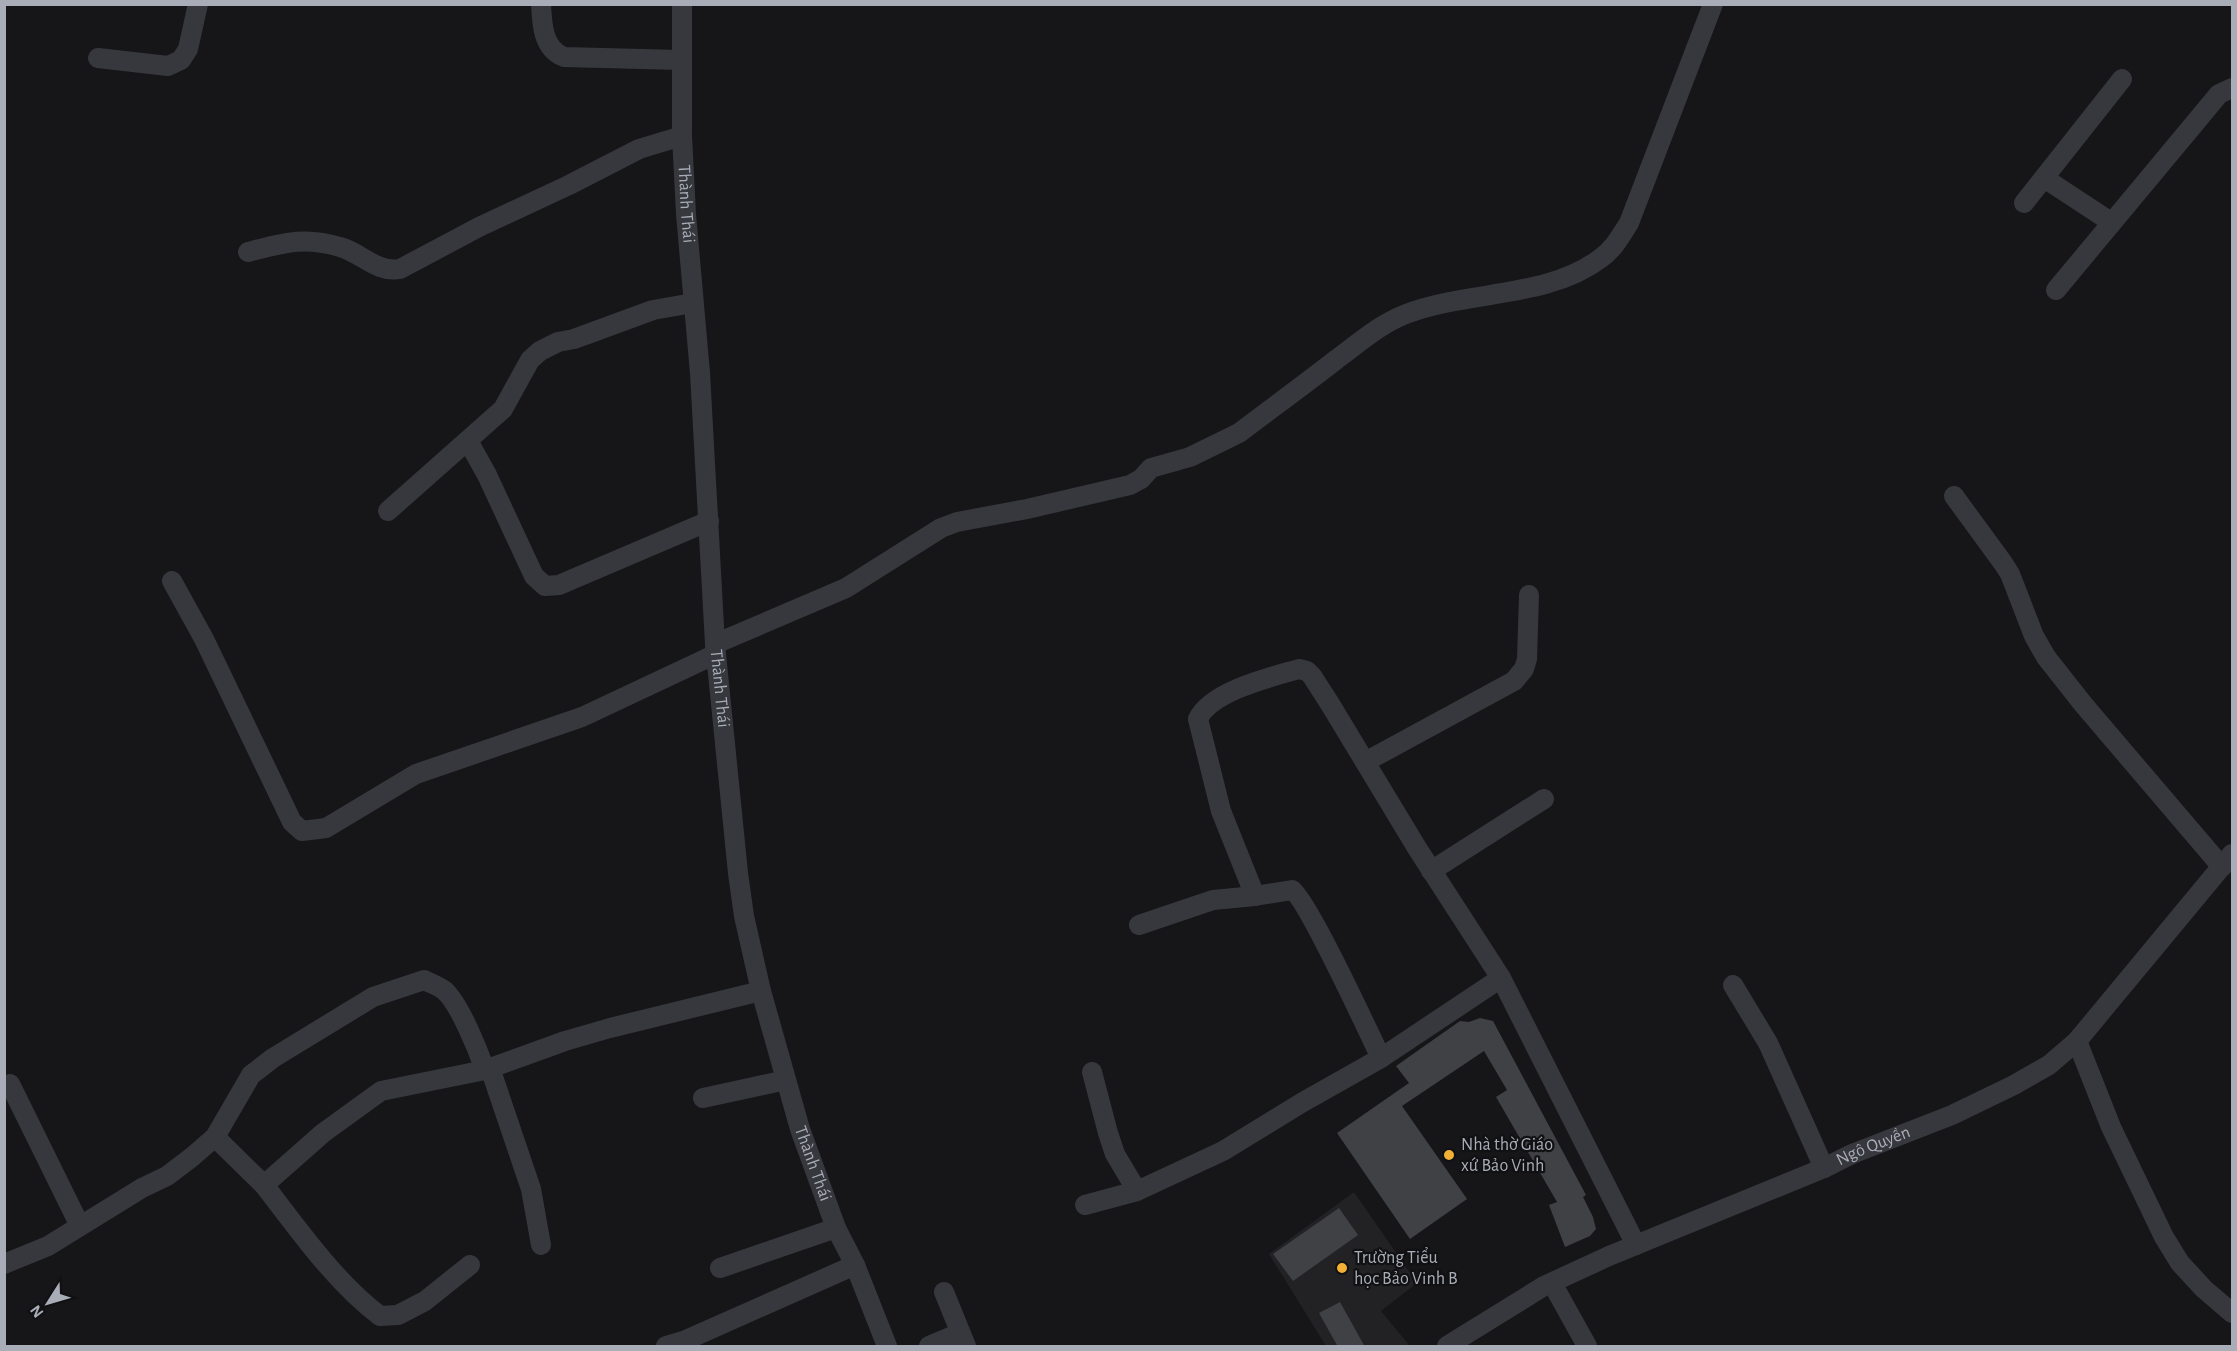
<svg xmlns="http://www.w3.org/2000/svg" width="2237" height="1351" font-family="'Alegreya Sans',sans-serif">
	<style>
		.built { fill: #222225 }
		.building { fill: #404145 }
		.lines { fill: none; stroke-linecap: round; stroke-linejoin: round }
		.minor { stroke: #37383d; stroke-width: 20 }
		.poi-dot { fill: #f2b134; stroke: #111113; stroke-width: 2 }
		.labels { text-anchor: middle; dominant-baseline: central; stroke-width: 4.5; stroke-linejoin: round; paint-order: stroke }
		.street-label { font-size: 18px; fill: #a8adb8; stroke: #111113 }
		.poi-label { font-size: 18px; fill: #a8adb8; stroke: #111113; text-anchor: start }
	</style>
	<rect width="100%" height="100%" fill="#161618"/>
	<path class="built" d="M 1354,1192 L 1417,1283 L 1381,1311 L 1410,1346 L 1326,1346 L 1269,1254 Z"/>
	<path class="building" d="M 1480,1018 L 1493,1021 L 1586,1195 L 1583,1197 L 1593,1217 L 1596,1229 L 1590,1236 L 1565,1247 L 1549,1205 L 1557,1202 L 1496,1097 L 1507,1090 L 1484,1051 L 1402,1106 L 1467,1199 L 1410,1239 L 1337,1133 L 1409,1083 L 1396,1066 L 1460,1021 L 1469,1022 Z
		M 1339,1208 L 1358,1235 L 1293,1281 L 1273,1254 Z
		M 1340,1302 L 1365,1347 L 1338,1347 L 1319,1313 Z"/>
	<g class="lines">
		<g class="minor">
			<path d="M 541,4 C 542,25 543,49 564,57 L 681,60"/>
			<path id="s1" d="M 682,4 L 682,136 L 686,214 L 700,373 L 715,644 L 738,873 L 744,916 L 761,991 L 800,1129 L 836,1228 L 855,1265 L 887,1346"/>
			<path d="M 98,58 L 168,66 L 181,60 L 188,49 L 198,4"/>
			<path d="M 2044,178 L 2111,222"/>
			<path d="M 2024,203 L 2122,79"/>
			<path d="M 248,252 C 283,243 305,236 340,247 C 362,253 376,273 400,269 L 479,227 L 569,185 L 639,149 L 682,136"/>
			<path d="M 2056,290 L 2219,94 L 2232,88"/>
			<path d="M 468,441 L 487,475 L 534,576 L 545,586 L 559,585 L 709,521"/>
			<path d="M 1954,496 L 2003,563 L 2010,574 L 2034,636 L 2046,657 L 2083,704 L 2222,867"/>
			<path d="M 388,511 L 503,409 L 530,360 L 540,351 L 558,342 L 574,339 L 653,310 L 693,303"/>
			<path d="M 172,581 L 204,639 L 292,822 L 302,831 L 326,828 L 416,774 L 582,717 L 716,654"/>
			<path d="M 715,644 L 846,588 L 941,528 L 957,522 L 1027,509 L 1130,485 L 1141,479 L 1151,468 L 1190,457 L 1239,433 C 1272,408 1305,384 1337,359 C 1359,343 1380,324 1406,314 C 1468,290 1547,299 1601,258 C 1614,249 1621,235 1629,223 L 1713,4"/>
			<path d="M 1365,762 L 1514,681 L 1524,669 L 1527,659 L 1529,595"/>
			<path d="M 1431,871 L 1544,799"/>
			<path d="M 1255,896 L 1221,811 L 1198,719 C 1211,691 1271,677 1299,669 L 1307,671 L 1312,676 L 1330,704 L 1417,848 L 1501,978 L 1636,1245"/>
			<path d="M 1139,925 L 1213,900 L 1255,896 L 1292,890 C 1307,899 1369,1033 1381,1058"/>
			<path d="M 1733,985 L 1768,1043 L 1824,1168"/>
			<path d="M 2077,1041 L 2111,1127 L 2164,1237 L 2180,1263 L 2204,1289 L 2232,1313"/>
			<path d="M 490,1068 L 531,1189 L 541,1245"/>
			<path d="M 1092,1072 L 1108,1133 L 1115,1154 L 1137,1191 L 1223,1151 L 1303,1102 L 1381,1058 L 1501,978"/>
			<path d="M 10,1084 L 80,1226"/>
			<path d="M 703,1098 L 786,1080"/>
			<path d="M 215,1137 L 264,1185 L 323,1133 L 381,1091 L 485,1070"/>
			<path d="M 264,1185 C 299,1230 335,1282 380,1316 L 398,1315 L 425,1301 L 470,1265"/>
			<path d="M 1085,1205 L 1137,1191"/>
			<path d="M 4,1264 L 48,1246 L 142,1188 L 167,1176 L 192,1157 L 215,1137 L 251,1075 L 273,1058 L 373,997 L 424,980 C 430,983 439,986 445,991 C 460,1005 478,1050 485,1070 L 565,1041 L 610,1028 L 761,991"/>
			<path d="M 720,1268 L 836,1228"/>
			<path d="M 1552,1283 L 1587,1346"/>
			<path d="M 944,1292 L 966,1346"/>
			<path d="M 666,1346 L 686,1340 L 855,1265"/>
			<path d="M 929,1346 L 960,1333"/>
			<path id="s2" d="M 1447,1346 L 1544,1286 L 1609,1256 L 1824,1168 L 1852,1154 L 1952,1115 L 2014,1085 L 2049,1065 L 2077,1041 L 2232,854"/>
		</g>
	</g>
	<g class="poi-dot">
		<circle cx="1449" cy="1155" r="6"/>
		<circle cx="1342" cy="1268" r="6"/>
	</g>
	<g class="labels">
		<g class="street-label">
			<text stroke="none"><textPath href="#s1" startOffset="200">Thành Thái</textPath></text>
			<text stroke="none"><textPath href="#s1" startOffset="686">Thành Thái</textPath></text>
			<text stroke="none"><textPath href="#s2" startOffset="472">Ngô Quyền</textPath></text>
			<text stroke="none"><textPath href="#s1" startOffset="1172">Thành Thái</textPath></text>
		</g>
		<g class="poi-label">
			<text x="1461" y="1145">Nhà thờ Giáo<tspan x="1461" dy="21">xứ Bảo Vinh</tspan></text>
			<text x="1354" y="1258">Trường Tiểu<tspan x="1354" dy="21">học Bảo Vinh B</tspan></text>
		</g>
	</g>
	<rect width="2237" height="1351" fill="none" stroke="#a8adb8" stroke-width="12"/>
	<g transform="translate(48 1303) rotate(233)" stroke="#111113" stroke-width="4.5" paint-order="stroke">
	<path d="M0-4.5L10 22L0 15L-10 22Z" fill="#a8adb8"/>
	<text y="-9" font-size="16" font-weight="bold" text-anchor="middle" fill="#a8adb8">N</text>
	</g>
</svg>
